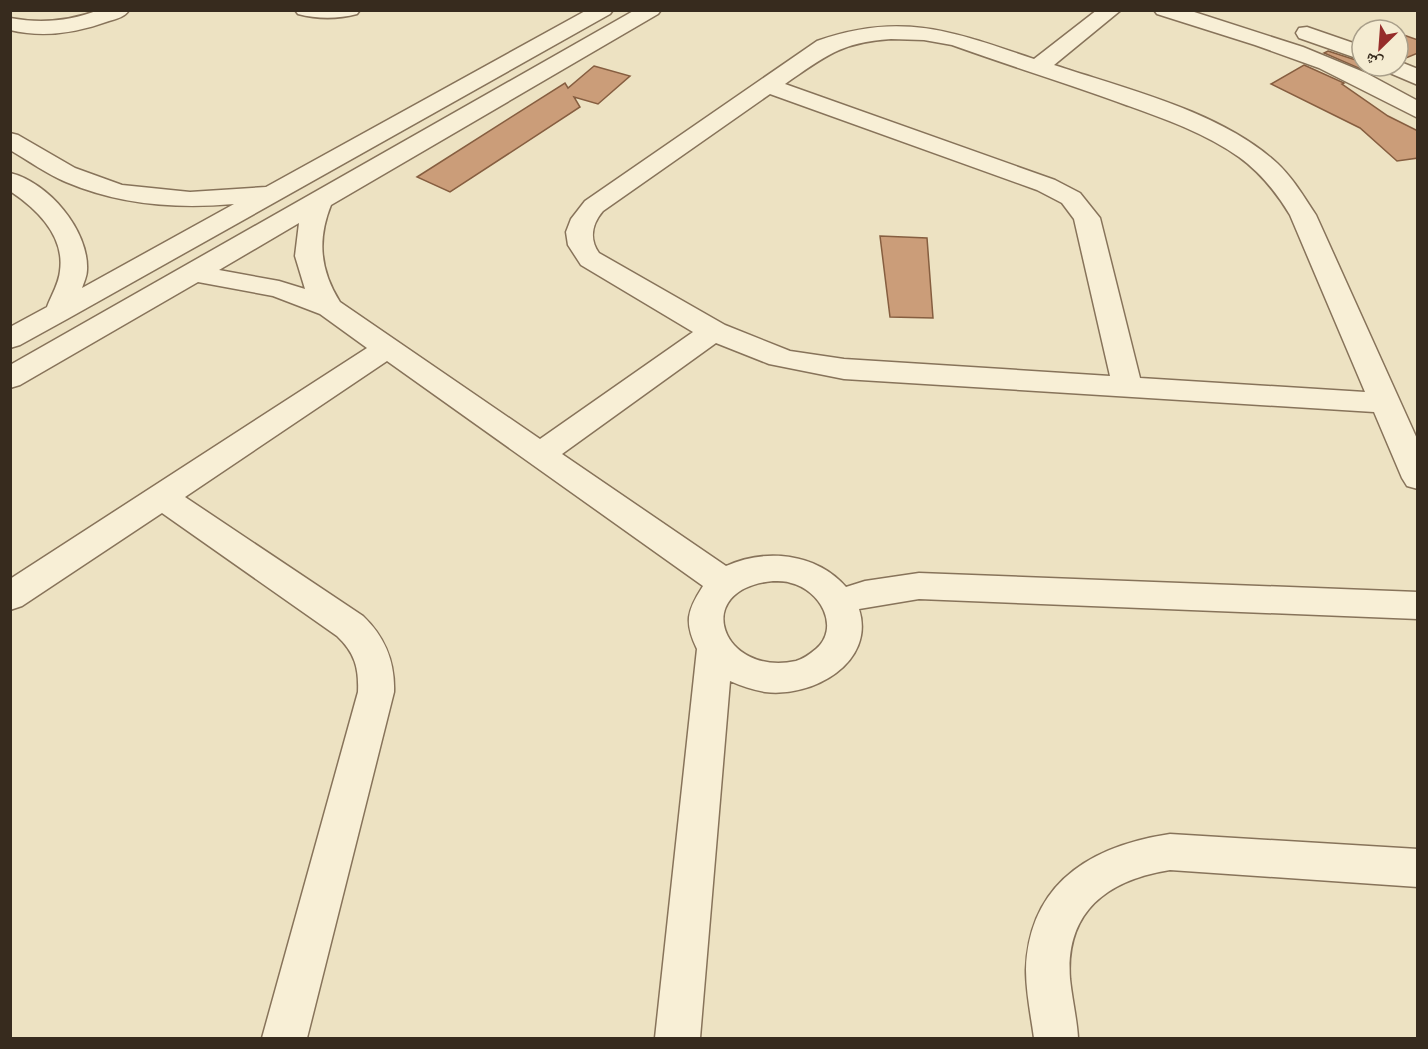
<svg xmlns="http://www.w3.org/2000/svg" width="1428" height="1049" font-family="'Crimson Pro','Noto Naskh Arabic',serif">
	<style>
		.building { fill: #cb9d79; stroke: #865e40; stroke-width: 1.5 }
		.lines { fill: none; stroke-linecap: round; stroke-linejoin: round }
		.minor-casing { stroke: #87735a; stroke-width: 3 }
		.minor { fill: #f8efd6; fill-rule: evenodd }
	</style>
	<rect width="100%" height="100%" fill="#ede2c2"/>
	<path class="building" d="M 1398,33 L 1418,40 L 1418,53 L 1401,60 L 1398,59 Z
		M 1328,51 L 1362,62 L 1362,66 L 1380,66 L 1381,68 L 1370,73 L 1324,53 Z
		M 1304,65 L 1344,83 L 1342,84 L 1388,116 L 1418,131 L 1418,158 L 1397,161 L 1360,128 L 1271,84 Z
		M 594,66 L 630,76 L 598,104 L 574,97 L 580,107 L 450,192 L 417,177 L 565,83 L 568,88 Z
		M 880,236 L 927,238 L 933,318 L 890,317 Z"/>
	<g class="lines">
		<defs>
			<path id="minor" d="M 99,10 L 129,10 C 125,17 116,19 109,21 C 76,33 44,38 10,30 L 10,18 C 42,24 70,21 99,10 Z
				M 295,10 L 360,10 L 357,14 C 338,19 317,19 298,14 Z
				M 587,10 L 613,10 L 610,14 L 69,318 L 20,345 L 10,348 L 10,327 L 47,307 C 51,296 59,283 60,271 C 65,236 37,209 10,191 L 10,173 C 48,182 89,230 87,270 C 87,276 84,282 82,288 L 234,204 C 176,209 120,205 66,182 C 47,174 29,161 10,150 L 10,133 L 18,135 L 75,168 L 122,185 L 190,192 L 266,187 Z
				M 635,10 L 661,10 L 658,14 L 331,205 C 317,240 320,270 340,302 L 540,439 L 693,332 L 581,265 L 568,245 L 566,232 L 571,219 L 585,201 L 817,41 C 902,11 954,32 1034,59 L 1097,10 L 1121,10 L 1054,65 C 1126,89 1220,111 1277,163 C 1293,178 1304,197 1316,215 L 1418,441 L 1418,489 L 1407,486 L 1402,478 L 1374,412 L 844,379 L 769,364 L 716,343 L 562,454 L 726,566 C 766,548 816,553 846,587 L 865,581 L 919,573 L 1418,592 L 1418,619 L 919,599 L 859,609 C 876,663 812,698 765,692 C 754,690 741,686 730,681 L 700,1038 L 655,1038 L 697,649 C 684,622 687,611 703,586 L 387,361 L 185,497 L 363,616 C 385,637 395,661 394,692 L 307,1038 L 262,1038 L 358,692 C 359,668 355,653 337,636 L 162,513 L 22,606 L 10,610 L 10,579 L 367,348 L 320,314 L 273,296 L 198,282 L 20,385 L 10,388 L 10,365 ZM 891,39 L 924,40 L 952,45 C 1010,66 1069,84 1126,105 C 1165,119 1205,133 1239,157 C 1261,173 1276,192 1290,215 L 1365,392 L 1140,378 L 1100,218 L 1080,193 L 1055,180 L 785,84 C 824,57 841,42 891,39 ZM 770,94 L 1037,190 L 1062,203 L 1074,219 L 1110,376 L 844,359 L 790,351 L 725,325 L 599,253 C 589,239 592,224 603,211 ZM 299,223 L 295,256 L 305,289 L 279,281 L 219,270 ZM 773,581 C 779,581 786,581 791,583 C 820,590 841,627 816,649 C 810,654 803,659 796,661 C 722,677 689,589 773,581 Z
				M 1154,10 L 1188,10 L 1303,47 L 1366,73 L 1418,101 L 1418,118 L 1319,68 L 1255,45 L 1157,14 Z
				M 1307,27 L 1362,46 L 1362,60 L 1299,38 L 1296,33 L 1299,28 Z
				M 1398,61 L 1418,69 L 1418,85 L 1385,71 L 1382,66 L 1398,66 Z
				M 1170,834 L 1418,849 L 1418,887 L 1170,870 C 1108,880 1065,911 1070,979 C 1072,999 1077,1019 1078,1038 L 1034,1038 C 1031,1016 1026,993 1026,970 C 1029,883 1091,846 1170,834 Z"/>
		</defs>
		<use href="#minor" class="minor-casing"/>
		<use href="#minor" class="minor"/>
	</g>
	<rect width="1428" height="1049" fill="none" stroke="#372b1e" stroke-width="24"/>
	<g transform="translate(1380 48) rotate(205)"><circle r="28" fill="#f5ecd2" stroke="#a99f8a" stroke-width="1.5"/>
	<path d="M0-4.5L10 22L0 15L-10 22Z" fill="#962d2a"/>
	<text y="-9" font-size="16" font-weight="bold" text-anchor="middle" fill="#372b1e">ش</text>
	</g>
</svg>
